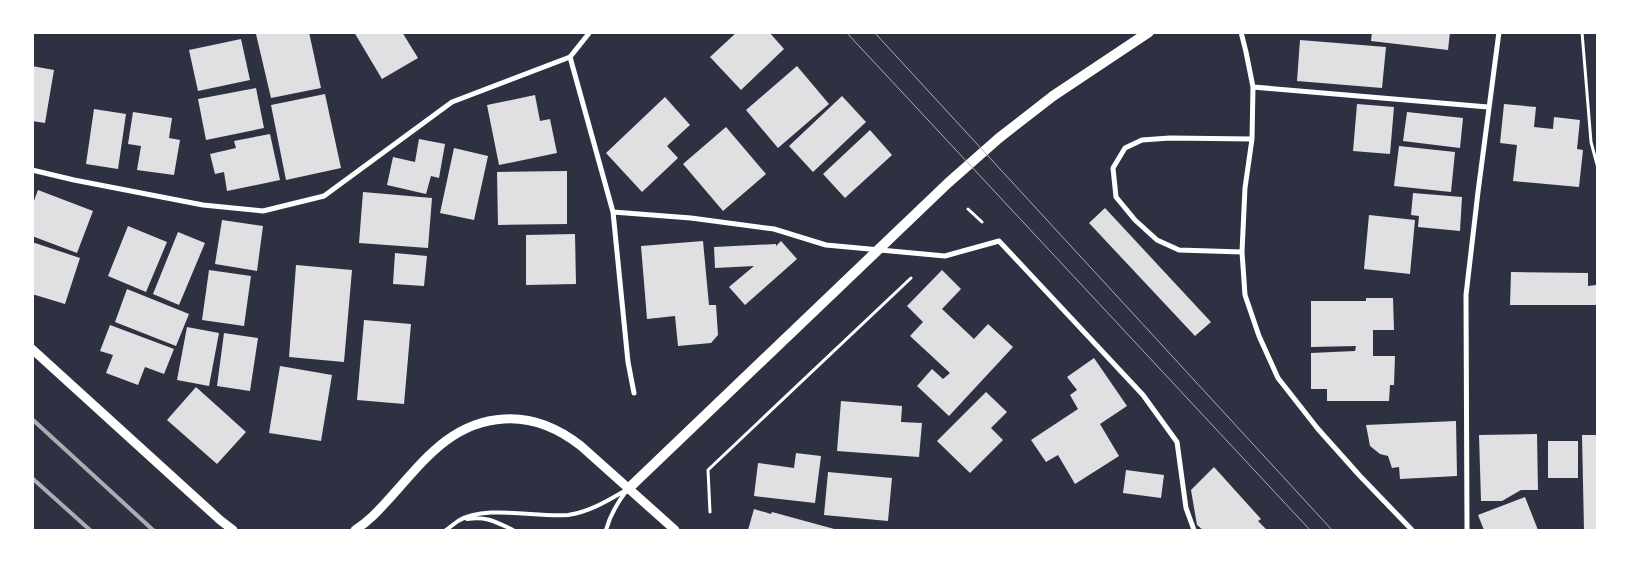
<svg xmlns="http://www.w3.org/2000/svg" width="1630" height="563" font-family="'Alegreya Sans',sans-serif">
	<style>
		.building { fill: #e0e0e3 }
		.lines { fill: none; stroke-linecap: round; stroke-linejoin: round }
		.path { stroke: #fff; stroke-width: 3 }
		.service { stroke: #fff; stroke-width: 4 }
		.minor { stroke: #fff; stroke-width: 5 }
		.tertiary { stroke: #fff; stroke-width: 9 }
		.secondary { stroke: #fff; stroke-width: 10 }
		.tram { stroke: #abadb3; stroke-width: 1 }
		.rail { stroke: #abadb3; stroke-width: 4 }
	</style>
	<rect width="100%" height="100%" fill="#2d3142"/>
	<path class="building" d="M 261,32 L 309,32 L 321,88 L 271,98 L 256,34 Z
		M 354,32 L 402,32 L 418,58 L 382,79 Z
		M 737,32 L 769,32 L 784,49 L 741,90 L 710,57 Z
		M 1372,32 L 1450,32 L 1448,50 L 1371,41 Z
		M 241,39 L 250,80 L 198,91 L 189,50 Z
		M 1300,40 L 1386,47 L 1382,88 L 1297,81 Z
		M 32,66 L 54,70 L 45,123 L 32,121 Z
		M 797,66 L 829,104 L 778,148 L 746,110 Z
		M 256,88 L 264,128 L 206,140 L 198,99 Z
		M 325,94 L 341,168 L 286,180 L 271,105 Z
		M 535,95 L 540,121 L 550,119 L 557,153 L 499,165 L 487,105 Z
		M 842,96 L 866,122 L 813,172 L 789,146 Z
		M 665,97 L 690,125 L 667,146 L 678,158 L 642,192 L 606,153 Z
		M 1357,104 L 1394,107 L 1390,154 L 1353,151 Z
		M 1504,104 L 1536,107 L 1534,127 L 1553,129 L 1554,117 L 1580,120 L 1577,149 L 1583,150 L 1579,187 L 1513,181 L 1517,145 L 1500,143 Z
		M 94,109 L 126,114 L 118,169 L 86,164 Z
		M 133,112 L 172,118 L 169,138 L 180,140 L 174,175 L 137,170 L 141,146 L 128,144 Z
		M 1407,112 L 1463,118 L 1460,148 L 1403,141 Z
		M 726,127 L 766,174 L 723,211 L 683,164 Z
		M 870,130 L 892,155 L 845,198 L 823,174 Z
		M 270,134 L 280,180 L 227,191 L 224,172 L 215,174 L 210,154 L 236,148 L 234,141 Z
		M 419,139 L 445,144 L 439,178 L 431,176 L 426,194 L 387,185 L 393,157 L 415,162 Z
		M 1399,146 L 1455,152 L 1451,192 L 1394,186 Z
		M 454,148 L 488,156 L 474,220 L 440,213 Z
		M 567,171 L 567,224 L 498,225 L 497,172 Z
		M 38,190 L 93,211 L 77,253 L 32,236 L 32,206 Z
		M 363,192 L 432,198 L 428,248 L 359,243 Z
		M 1413,193 L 1462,197 L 1460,231 L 1418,227 L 1419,216 L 1411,215 Z
		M 1105,208 L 1211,322 L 1195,336 L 1089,223 Z
		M 1369,215 L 1415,220 L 1410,274 L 1364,269 Z
		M 222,220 L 263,226 L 257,271 L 215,264 Z
		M 128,226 L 167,242 L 146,292 L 108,276 Z
		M 178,232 L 205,243 L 179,305 L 153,294 Z
		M 575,234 L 576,284 L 526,285 L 526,235 Z
		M 703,241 L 709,305 L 716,305 L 718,335 L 711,343 L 678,346 L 675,316 L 647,319 L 641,246 Z
		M 781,241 L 797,259 L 745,305 L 729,287 L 754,266 L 715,268 L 714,247 L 776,244 L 776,246 Z
		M 32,242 L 80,258 L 65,304 L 32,294 Z
		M 395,253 L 427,256 L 424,286 L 393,284 Z
		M 296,265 L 352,270 L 344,362 L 289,357 Z
		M 209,270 L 251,276 L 244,326 L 202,320 Z
		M 942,270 L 961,289 L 942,309 L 974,339 L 988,324 L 1013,347 L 949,416 L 917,386 L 932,369 L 943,379 L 950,373 L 910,336 L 923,322 L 907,306 Z
		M 1511,272 L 1588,273 L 1588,286 L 1596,285 L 1596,305 L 1510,305 Z
		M 127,289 L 189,314 L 176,346 L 115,322 Z
		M 1366,298 L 1393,298 L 1394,330 L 1373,330 L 1373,356 L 1395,356 L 1394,385 L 1390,385 L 1389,401 L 1327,401 L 1327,389 L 1311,389 L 1311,353 L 1355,351 L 1356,346 L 1311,347 L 1311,301 L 1366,301 Z
		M 364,320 L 411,324 L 404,404 L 357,400 Z
		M 110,325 L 174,349 L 164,374 L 145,367 L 138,385 L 106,373 L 113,355 L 100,351 Z
		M 187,327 L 219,333 L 209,386 L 177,380 Z
		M 224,333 L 258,338 L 250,391 L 217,386 Z
		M 1094,358 L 1127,406 L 1100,424 L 1119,456 L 1075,484 L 1058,455 L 1046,462 L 1031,440 L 1078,409 L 1070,395 L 1077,390 L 1067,377 Z
		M 280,366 L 332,375 L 321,441 L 269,433 Z
		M 196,387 L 246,432 L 217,464 L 167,420 Z
		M 986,392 L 1007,412 L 991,428 L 1003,440 L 970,473 L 937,441 Z
		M 841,401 L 902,406 L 901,422 L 922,423 L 919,457 L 837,451 Z
		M 1456,421 L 1457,476 L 1400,479 L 1399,467 L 1392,468 L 1388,456 L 1380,454 L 1370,446 L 1366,425 Z
		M 1537,434 L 1538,490 L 1521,490 L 1502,501 L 1481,501 L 1479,435 Z
		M 1582,435 L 1598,435 L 1598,530 L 1584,530 Z
		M 1548,441 L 1578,441 L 1578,478 L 1548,478 Z
		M 796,453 L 821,456 L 815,503 L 754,496 L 758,463 L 794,468 Z
		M 1214,467 L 1261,519 L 1258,521 L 1267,530 L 1203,530 L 1197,525 L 1191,490 Z
		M 1126,470 L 1164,475 L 1161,498 L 1123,493 Z
		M 828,472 L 892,478 L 888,521 L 824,515 Z
		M 1525,497 L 1538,530 L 1484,530 L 1478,515 Z
		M 754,509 L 771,514 L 772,512 L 838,530 L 748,530 Z"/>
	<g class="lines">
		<path class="path" d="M 1582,32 L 1591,142 L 1598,168
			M 968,209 L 982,222
			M 710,512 L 708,470 L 911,278"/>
		<path class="service" d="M 467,519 C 487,516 496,522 513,530
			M 446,530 C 450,527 454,524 458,521 C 485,504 537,518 568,515 C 590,512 609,500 628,489
			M 606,530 C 610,515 617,503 627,490"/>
		<path class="minor" d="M 1241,32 L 1246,52 L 1253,87 L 1252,139 L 1245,188 L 1242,252 L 1245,295 L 1259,336 L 1278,378 L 1318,429 L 1360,476 L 1412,530
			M 570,57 L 613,212 L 628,362 L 634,393
			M 1253,87 L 1488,107
			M 32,170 L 74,180 L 203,205 L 263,211 L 324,196 L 452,102 L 570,57 L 590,32
			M 613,212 L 691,218 L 774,229 L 826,245 L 945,256 L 999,241 L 1143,395 L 1177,442 L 1186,508 L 1194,530
			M 1242,252 L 1179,250 L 1157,240 L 1135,220 L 1116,197 L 1113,168 L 1125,148 L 1142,140 L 1170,138 L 1252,139
			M 1467,530 L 1466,295 L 1478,192 L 1499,32"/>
		<path class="tertiary" d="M 32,349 L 220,520 L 233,530
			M 355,530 C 368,522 378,511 389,499 C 422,463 450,422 504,419 C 533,417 558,428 581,446 L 675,530"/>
		<path class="secondary" d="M 628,489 L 948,183 L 999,138 L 1053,96 L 1149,32"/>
		<path class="tram" d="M 846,32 L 1310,530
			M 874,32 L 1115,294 L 1332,530"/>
		<path class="rail" d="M 32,419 L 153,530
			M 32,478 L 90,530"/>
	</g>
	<rect width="1630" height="563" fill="none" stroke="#ffffff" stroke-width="68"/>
</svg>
